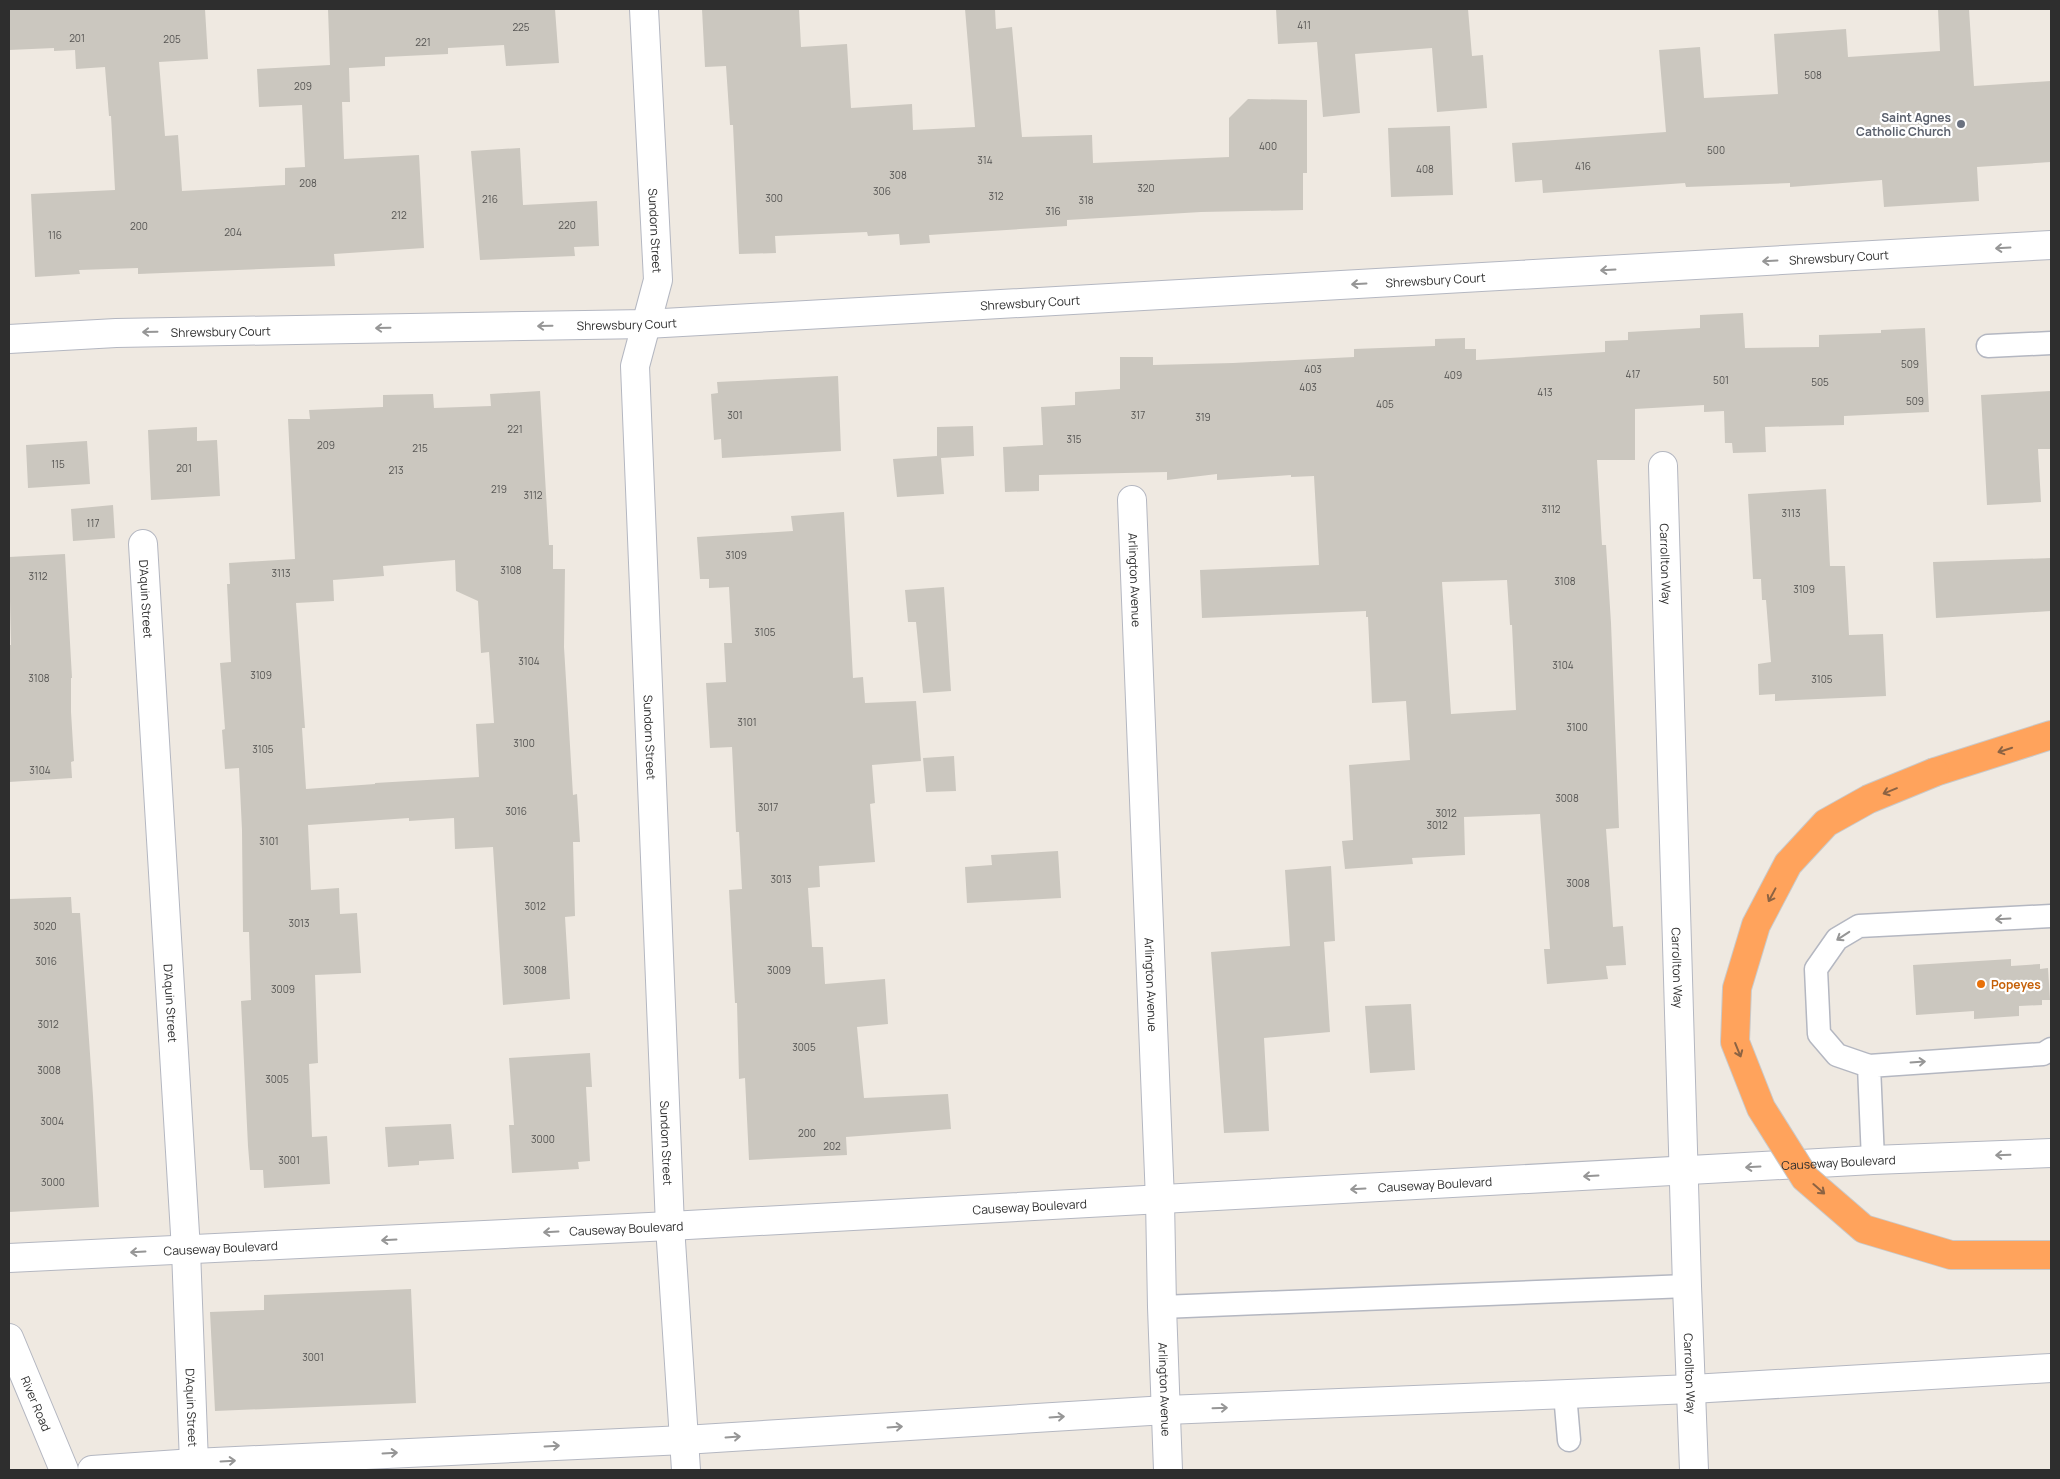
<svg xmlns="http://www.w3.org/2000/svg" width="2060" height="1479" font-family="Manrope,sans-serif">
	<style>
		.building { fill: #cbc7bf; fill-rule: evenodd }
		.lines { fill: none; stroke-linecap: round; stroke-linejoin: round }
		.lane-casing { stroke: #b4b7c1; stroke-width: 25 }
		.street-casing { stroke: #b4b7c1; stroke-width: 30 }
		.secondary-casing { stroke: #b4b7c1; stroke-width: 30 }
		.highway-casing { stroke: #c9c9c9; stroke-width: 30 }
		.lane { stroke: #fff; stroke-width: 22 }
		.street { stroke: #fff; stroke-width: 28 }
		.secondary { stroke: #fff; stroke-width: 28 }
		.highway { stroke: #ffa35c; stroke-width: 28 }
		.highway-bridge-casing { stroke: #c9c9c9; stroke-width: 30; stroke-linecap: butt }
		.highway-bridge { stroke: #ffa35c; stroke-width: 28 }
		.oneway { stroke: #969696 }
		.oneway2 { stroke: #8c6343 }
		.worship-dot { fill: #6b7280; stroke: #fff; stroke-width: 2 }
		.food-dot { fill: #e8710a; stroke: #fff; stroke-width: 2 }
		.labels { text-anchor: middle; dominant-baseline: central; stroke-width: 4.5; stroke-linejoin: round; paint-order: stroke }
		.number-label { font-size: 10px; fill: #555452 }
		.worship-label { font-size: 12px; font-weight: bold; fill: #5b616d; stroke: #fff; text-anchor: end }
		.street-label { font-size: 12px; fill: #2e2e2e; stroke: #fff }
		.food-label { font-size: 12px; font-weight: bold; fill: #c56008; stroke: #fff; text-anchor: start }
	</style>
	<rect width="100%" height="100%" fill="#efe9e1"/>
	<path class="building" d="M 9,9 L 205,9 L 208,59 L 159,62 L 165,136 L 178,135 L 182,191 L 285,185 L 285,168 L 305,167 L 302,105 L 259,107 L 257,69 L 330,65 L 328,9 L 555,9 L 559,63 L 506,66 L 504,45 L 448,48 L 448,54 L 385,57 L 385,66 L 349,68 L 350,102 L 342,102 L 344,159 L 419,155 L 424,248 L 334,254 L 335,266 L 138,274 L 138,268 L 79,270 L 80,274 L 35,277 L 31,194 L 115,190 L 111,116 L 109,116 L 105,67 L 76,69 L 75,50 L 54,51 L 54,48 L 9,50 Z
		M 702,9 L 799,9 L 801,47 L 847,44 L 851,108 L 912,104 L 913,130 L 975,127 L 965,9 L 995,9 L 996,29 L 1012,27 L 1022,137 L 1092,135 L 1093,163 L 1229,157 L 1229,118 L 1248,99 L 1307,100 L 1307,173 L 1303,173 L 1303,210 L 1201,212 L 1067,220 L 1067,226 L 929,235 L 930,243 L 900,245 L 899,234 L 868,236 L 867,232 L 775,236 L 776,253 L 739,254 L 733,125 L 730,125 L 726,66 L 705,67 Z
		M 1276,9 L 1468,9 L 1472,56 L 1483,55 L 1487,108 L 1437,112 L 1432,48 L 1355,54 L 1360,113 L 1323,117 L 1317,42 L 1278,44 Z
		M 1938,9 L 1969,9 L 1974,86 L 2051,81 L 2051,162 L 1977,167 L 1979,201 L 1884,207 L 1882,180 L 1790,187 L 1790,183 L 1686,187 L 1685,183 L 1543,193 L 1542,180 L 1515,182 L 1512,143 L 1666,132 L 1659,50 L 1700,47 L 1704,98 L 1778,94 L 1774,34 L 1846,29 L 1848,57 L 1940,51 Z
		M 1450,126 L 1453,195 L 1391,197 L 1388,128 Z
		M 520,148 L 523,205 L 597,201 L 599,246 L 574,247 L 575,256 L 480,260 L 471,151 Z
		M 1743,313 L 1745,348 L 1819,347 L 1819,335 L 1881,333 L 1881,330 L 1925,328 L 1929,412 L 1844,416 L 1844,425 L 1765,427 L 1766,452 L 1733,453 L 1732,443 L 1725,443 L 1724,411 L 1704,412 L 1704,405 L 1635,409 L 1635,460 L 1597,460 L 1602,545 L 1606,545 L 1611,623 L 1619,828 L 1606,829 L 1613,927 L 1623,926 L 1626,965 L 1606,966 L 1608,979 L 1547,984 L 1544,949 L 1550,949 L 1540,814 L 1464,817 L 1465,855 L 1412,858 L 1413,864 L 1345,869 L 1342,841 L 1353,840 L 1349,765 L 1410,760 L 1406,701 L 1372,703 L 1368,617 L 1366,617 L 1366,611 L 1202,618 L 1200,570 L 1319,565 L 1314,476 L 1291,477 L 1291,475 L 1217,480 L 1217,474 L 1167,480 L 1167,472 L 1039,475 L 1039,491 L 1005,492 L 1003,447 L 1043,445 L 1041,407 L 1075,405 L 1075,392 L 1120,389 L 1120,357 L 1153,357 L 1153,365 L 1233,363 L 1354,357 L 1354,349 L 1435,346 L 1435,339 L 1465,338 L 1465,349 L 1476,349 L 1476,360 L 1605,352 L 1605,341 L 1628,340 L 1628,332 L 1700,328 L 1700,315 ZM 1507,580 L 1510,625 L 1512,625 L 1516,710 L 1451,714 L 1442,582 Z
		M 838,376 L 841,451 L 722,458 L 721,439 L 714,440 L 711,394 L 718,393 L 717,382 Z
		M 540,391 L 549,545 L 553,545 L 553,569 L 565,569 L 564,647 L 573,795 L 577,794 L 580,842 L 573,842 L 575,916 L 565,917 L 570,999 L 503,1005 L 493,847 L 455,849 L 454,818 L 409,821 L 409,818 L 308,825 L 311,890 L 339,888 L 340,914 L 357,913 L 361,973 L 315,975 L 318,1063 L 309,1064 L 312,1137 L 327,1136 L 330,1184 L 264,1188 L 263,1170 L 250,1170 L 248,1146 L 241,1001 L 251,1000 L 249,932 L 243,932 L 242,830 L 239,768 L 225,769 L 222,730 L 225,729 L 220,663 L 231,662 L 227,584 L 230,584 L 229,563 L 295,559 L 288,419 L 310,419 L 309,410 L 383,407 L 383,395 L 433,394 L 434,408 L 491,406 L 490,394 ZM 455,560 L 456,591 L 478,601 L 481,653 L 489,652 L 494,723 L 476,724 L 479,777 L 375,783 L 375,784 L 306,789 L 302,728 L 305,728 L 296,603 L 334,601 L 333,580 L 384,576 L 383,566 Z
		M 2051,391 L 2051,449 L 2038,449 L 2041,502 L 1987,505 L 1981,395 Z
		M 973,426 L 974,456 L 941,458 L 944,494 L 897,497 L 893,459 L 937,456 L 937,427 Z
		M 197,427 L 197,441 L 217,440 L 220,496 L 151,500 L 148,430 Z
		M 87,441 L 90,484 L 28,488 L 26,445 Z
		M 1826,489 L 1830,566 L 1845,566 L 1849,635 L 1883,634 L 1886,696 L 1775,701 L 1775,694 L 1759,695 L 1758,664 L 1771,662 L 1766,600 L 1762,600 L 1761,579 L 1753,579 L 1748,494 Z
		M 113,505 L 115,538 L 73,541 L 71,509 Z
		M 844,512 L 853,678 L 863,677 L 865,703 L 916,701 L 921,761 L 872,765 L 875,803 L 870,804 L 875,862 L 819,866 L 820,887 L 808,888 L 812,947 L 823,947 L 825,984 L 885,979 L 888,1024 L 857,1027 L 864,1098 L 948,1094 L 951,1129 L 846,1137 L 847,1155 L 749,1160 L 745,1078 L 739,1079 L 737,1003 L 735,1003 L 729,890 L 742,889 L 739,832 L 736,832 L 732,747 L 710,748 L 706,683 L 726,682 L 724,643 L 732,643 L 729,587 L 709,588 L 709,579 L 700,579 L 697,537 L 793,531 L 791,516 Z
		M 65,554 L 72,678 L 71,678 L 71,712 L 74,761 L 71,762 L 72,778 L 9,782 L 9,645 L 11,645 L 9,557 Z
		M 2051,558 L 2051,611 L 1936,618 L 1933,562 Z
		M 944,587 L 951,691 L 923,693 L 916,622 L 908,622 L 905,590 Z
		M 954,756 L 956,791 L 926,792 L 923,758 Z
		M 1058,851 L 1061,898 L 967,903 L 965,867 L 992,865 L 991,855 Z
		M 1331,866 L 1335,941 L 1324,942 L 1330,1032 L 1264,1038 L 1269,1131 L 1224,1133 L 1211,952 L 1290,946 L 1285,870 Z
		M 71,897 L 72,913 L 80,913 L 93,1096 L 99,1207 L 9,1212 L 9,899 Z
		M 2011,959 L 2011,966 L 2040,964 L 2040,969 L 2048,968 L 2050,1000 L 2042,1000 L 2042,1005 L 2019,1006 L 2019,1016 L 1974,1019 L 1974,1011 L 1916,1015 L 1913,965 Z
		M 1411,1004 L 1415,1070 L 1370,1073 L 1365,1006 Z
		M 590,1053 L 592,1087 L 586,1087 L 590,1161 L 578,1162 L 579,1169 L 512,1173 L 509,1125 L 514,1125 L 509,1058 Z
		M 451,1124 L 454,1159 L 419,1161 L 419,1165 L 388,1167 L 385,1127 Z
		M 411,1289 L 416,1403 L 215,1411 L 210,1312 L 264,1310 L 264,1295 Z"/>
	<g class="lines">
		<defs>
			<path id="lane" d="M 1988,346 L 2051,343
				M 2051,916 L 1859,926 L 1837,939 L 1816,969 L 1819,1034 L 1837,1055 L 1869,1066 L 2043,1054 L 2051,1049
				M 1869,1066 L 1873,1160
				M 1162,1307 L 1687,1286
				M 1565,1394 L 1569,1440"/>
			<g id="street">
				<path id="s1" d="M 644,9 L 658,280 L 635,366 L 670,1226 L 686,1470"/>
				<path id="s2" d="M 9,339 L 116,333 L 646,324 L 2051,245"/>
				<path id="s3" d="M 1663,466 L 1687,1286 L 1694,1470"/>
				<path id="s4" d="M 1132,500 L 1160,1200 L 1162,1307 L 1168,1470"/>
				<path id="s5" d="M 143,544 L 186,1250 L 194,1463"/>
			</g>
			<g id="secondary">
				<path id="s6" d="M 9,1258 L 670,1226 L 1873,1160 L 2051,1153"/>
				<path id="s7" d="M 9,1338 L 64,1470"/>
				<path d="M 92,1470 L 194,1463 L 684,1440 L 1166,1410 L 1692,1389 L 2051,1368"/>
			</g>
			<path id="highway" d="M 1935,772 L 2051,735"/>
		</defs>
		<use href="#lane" class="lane-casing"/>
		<use href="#street" class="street-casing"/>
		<use href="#secondary" class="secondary-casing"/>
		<use href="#highway" class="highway-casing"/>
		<use href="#lane" class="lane"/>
		<use href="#street" class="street"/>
		<use href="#secondary" class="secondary"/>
		<use href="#highway" class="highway"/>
		<defs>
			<path id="highway-bridge" d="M 1935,772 L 1869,799 L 1826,823 L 1788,864 L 1756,925 L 1737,988 L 1735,1042 L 1761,1108 L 1805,1178 L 1864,1229 L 1951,1255 L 2051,1255"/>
		</defs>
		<use href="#highway-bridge" class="highway-bridge-casing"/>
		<use href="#highway-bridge" class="highway-bridge"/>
	</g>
	<defs><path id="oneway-shaft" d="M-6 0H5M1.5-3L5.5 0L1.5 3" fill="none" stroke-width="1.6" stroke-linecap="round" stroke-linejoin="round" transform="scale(1.25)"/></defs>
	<g class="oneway">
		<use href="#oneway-shaft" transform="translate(2003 248) rotate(177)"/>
		<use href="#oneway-shaft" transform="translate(1770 261) rotate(177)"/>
		<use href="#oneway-shaft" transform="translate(1608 270) rotate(177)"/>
		<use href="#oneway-shaft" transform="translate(1359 284) rotate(177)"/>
		<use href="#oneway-shaft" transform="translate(545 326) rotate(179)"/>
		<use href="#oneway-shaft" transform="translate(383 328) rotate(179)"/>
		<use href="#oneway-shaft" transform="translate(150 332) rotate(179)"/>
		<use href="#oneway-shaft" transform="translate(2003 919) rotate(177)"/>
		<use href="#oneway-shaft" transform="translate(1843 936) rotate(147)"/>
		<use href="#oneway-shaft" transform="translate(1918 1062) rotate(-4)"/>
		<use href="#oneway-shaft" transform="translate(2003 1155) rotate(178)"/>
		<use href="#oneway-shaft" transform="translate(1753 1167) rotate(177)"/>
		<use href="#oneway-shaft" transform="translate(1591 1176) rotate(177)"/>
		<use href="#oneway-shaft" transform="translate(1358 1189) rotate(177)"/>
		<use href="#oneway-shaft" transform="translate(551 1232) rotate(177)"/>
		<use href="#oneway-shaft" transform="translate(389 1240) rotate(177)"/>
		<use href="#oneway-shaft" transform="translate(138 1252) rotate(177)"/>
		<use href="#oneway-shaft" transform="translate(1220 1408) rotate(-2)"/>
		<use href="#oneway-shaft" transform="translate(1057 1417) rotate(-4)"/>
		<use href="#oneway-shaft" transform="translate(895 1427) rotate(-4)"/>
		<use href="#oneway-shaft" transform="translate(733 1437) rotate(-4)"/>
		<use href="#oneway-shaft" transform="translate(552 1446) rotate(-3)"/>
		<use href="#oneway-shaft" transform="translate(390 1453) rotate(-3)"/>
		<use href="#oneway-shaft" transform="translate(228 1461) rotate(-3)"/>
	</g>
	<g class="oneway2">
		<use href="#oneway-shaft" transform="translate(2005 750) rotate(162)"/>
		<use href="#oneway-shaft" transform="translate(1890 791) rotate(158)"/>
		<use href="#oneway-shaft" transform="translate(1772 895) rotate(118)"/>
		<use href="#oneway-shaft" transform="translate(1738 1050) rotate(68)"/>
		<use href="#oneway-shaft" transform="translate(1819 1189) rotate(41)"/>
	</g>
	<circle class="worship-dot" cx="1961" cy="124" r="5"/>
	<circle class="food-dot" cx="1981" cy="984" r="5"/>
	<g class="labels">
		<g class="number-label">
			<text x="1304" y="25">411</text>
			<text x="521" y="27">225</text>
			<text x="77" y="38">201</text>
			<text x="172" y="39">205</text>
			<text x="423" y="42">221</text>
			<text x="1813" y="75">508</text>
			<text x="303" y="86">209</text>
			<text x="1268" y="146">400</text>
			<text x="1716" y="150">500</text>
			<text x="985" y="160">314</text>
			<text x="1583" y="166">416</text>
			<text x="1425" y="169">408</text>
			<text x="898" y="175">308</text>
			<text x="308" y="183">208</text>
			<text x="1146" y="188">320</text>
			<text x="882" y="191">306</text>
			<text x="996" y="196">312</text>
			<text x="774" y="198">300</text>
			<text x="490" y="199">216</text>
			<text x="1086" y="200">318</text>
			<text x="1053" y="211">316</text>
			<text x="399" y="215">212</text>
			<text x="567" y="225">220</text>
			<text x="139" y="226">200</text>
			<text x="233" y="232">204</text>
			<text x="55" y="235">116</text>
			<text x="1910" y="364">509</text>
			<text x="1313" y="369">403</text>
			<text x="1633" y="374">417</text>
			<text x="1453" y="375">409</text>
			<text x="1721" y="380">501</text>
			<text x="1820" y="382">505</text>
			<text x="1308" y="387">403</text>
			<text x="1545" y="392">413</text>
			<text x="1915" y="401">509</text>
			<text x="1385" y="404">405</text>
			<text x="735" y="415">301</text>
			<text x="1138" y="415">317</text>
			<text x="1203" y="417">319</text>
			<text x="515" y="429">221</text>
			<text x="1074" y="439">315</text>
			<text x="326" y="445">209</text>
			<text x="420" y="448">215</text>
			<text x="58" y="464">115</text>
			<text x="184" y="468">201</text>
			<text x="396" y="470">213</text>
			<text x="499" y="489">219</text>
			<text x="533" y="495">3112</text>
			<text x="1551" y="509">3112</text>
			<text x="1791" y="513">3113</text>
			<text x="93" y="523">117</text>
			<text x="736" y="555">3109</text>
			<text x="511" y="570">3108</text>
			<text x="281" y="573">3113</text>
			<text x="38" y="576">3112</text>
			<text x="1565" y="581">3108</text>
			<text x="1804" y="589">3109</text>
			<text x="765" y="632">3105</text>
			<text x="529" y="661">3104</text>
			<text x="1563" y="665">3104</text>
			<text x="261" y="675">3109</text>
			<text x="39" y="678">3108</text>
			<text x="1822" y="679">3105</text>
			<text x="747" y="722">3101</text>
			<text x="1577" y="727">3100</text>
			<text x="524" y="743">3100</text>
			<text x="263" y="749">3105</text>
			<text x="40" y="770">3104</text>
			<text x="1567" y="798">3008</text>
			<text x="768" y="807">3017</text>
			<text x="516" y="811">3016</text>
			<text x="1446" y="813">3012</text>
			<text x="1437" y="825">3012</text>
			<text x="269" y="841">3101</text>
			<text x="781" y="879">3013</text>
			<text x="1578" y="883">3008</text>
			<text x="535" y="906">3012</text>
			<text x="299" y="923">3013</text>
			<text x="45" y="926">3020</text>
			<text x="46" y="961">3016</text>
			<text x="535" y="970">3008</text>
			<text x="779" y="970">3009</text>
			<text x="283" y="989">3009</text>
			<text x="48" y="1024">3012</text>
			<text x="804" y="1047">3005</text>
			<text x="49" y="1070">3008</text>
			<text x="277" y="1079">3005</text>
			<text x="52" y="1121">3004</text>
			<text x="807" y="1133">200</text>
			<text x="543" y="1139">3000</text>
			<text x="832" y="1146">202</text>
			<text x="289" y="1160">3001</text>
			<text x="53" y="1182">3000</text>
			<text x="313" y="1357">3001</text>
		</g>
		<g class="worship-label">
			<text x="1951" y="117">Saint Agnes<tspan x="1951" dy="14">Catholic Church</tspan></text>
		</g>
		<g class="street-label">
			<text stroke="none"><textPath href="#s1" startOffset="222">Sundorn Street</textPath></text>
			<text stroke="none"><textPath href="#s2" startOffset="1832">Shrewsbury Court</textPath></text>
			<text stroke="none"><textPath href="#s2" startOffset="1428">Shrewsbury Court</textPath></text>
			<text stroke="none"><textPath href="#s2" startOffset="1022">Shrewsbury Court</textPath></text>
			<text stroke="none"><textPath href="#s2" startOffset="618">Shrewsbury Court</textPath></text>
			<text stroke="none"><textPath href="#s2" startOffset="212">Shrewsbury Court</textPath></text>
			<text stroke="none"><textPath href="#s3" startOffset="98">Carrollton Way</textPath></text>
			<text stroke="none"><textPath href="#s4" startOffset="80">Arlington Avenue</textPath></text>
			<text stroke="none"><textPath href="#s5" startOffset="55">D'Aquin Street</textPath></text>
			<text stroke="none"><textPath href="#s1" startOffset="732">Sundorn Street</textPath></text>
			<text stroke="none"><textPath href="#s3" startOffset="502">Carrollton Way</textPath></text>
			<text stroke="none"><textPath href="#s4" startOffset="485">Arlington Avenue</textPath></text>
			<text stroke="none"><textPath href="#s5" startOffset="460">D'Aquin Street</textPath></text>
			<text stroke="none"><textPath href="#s1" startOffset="1138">Sundorn Street</textPath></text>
			<text stroke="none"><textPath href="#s6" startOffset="1832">Causeway Boulevard</textPath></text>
			<text stroke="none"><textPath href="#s6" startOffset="1428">Causeway Boulevard</textPath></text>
			<text stroke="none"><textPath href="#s6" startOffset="1022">Causeway Boulevard</textPath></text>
			<text stroke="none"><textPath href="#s6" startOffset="618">Causeway Boulevard</textPath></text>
			<text stroke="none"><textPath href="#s6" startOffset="212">Causeway Boulevard</textPath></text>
			<text stroke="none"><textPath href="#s3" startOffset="908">Carrollton Way</textPath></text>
			<text stroke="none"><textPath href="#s4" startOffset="890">Arlington Avenue</textPath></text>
			<text stroke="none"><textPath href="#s7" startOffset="71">River Road</textPath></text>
			<text stroke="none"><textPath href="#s5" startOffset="865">D'Aquin Street</textPath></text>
		</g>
		<g class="food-label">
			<text x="1991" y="984">Popeyes</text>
		</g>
	</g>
	<rect width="2060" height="1479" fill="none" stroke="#2e2e2e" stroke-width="20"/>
</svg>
